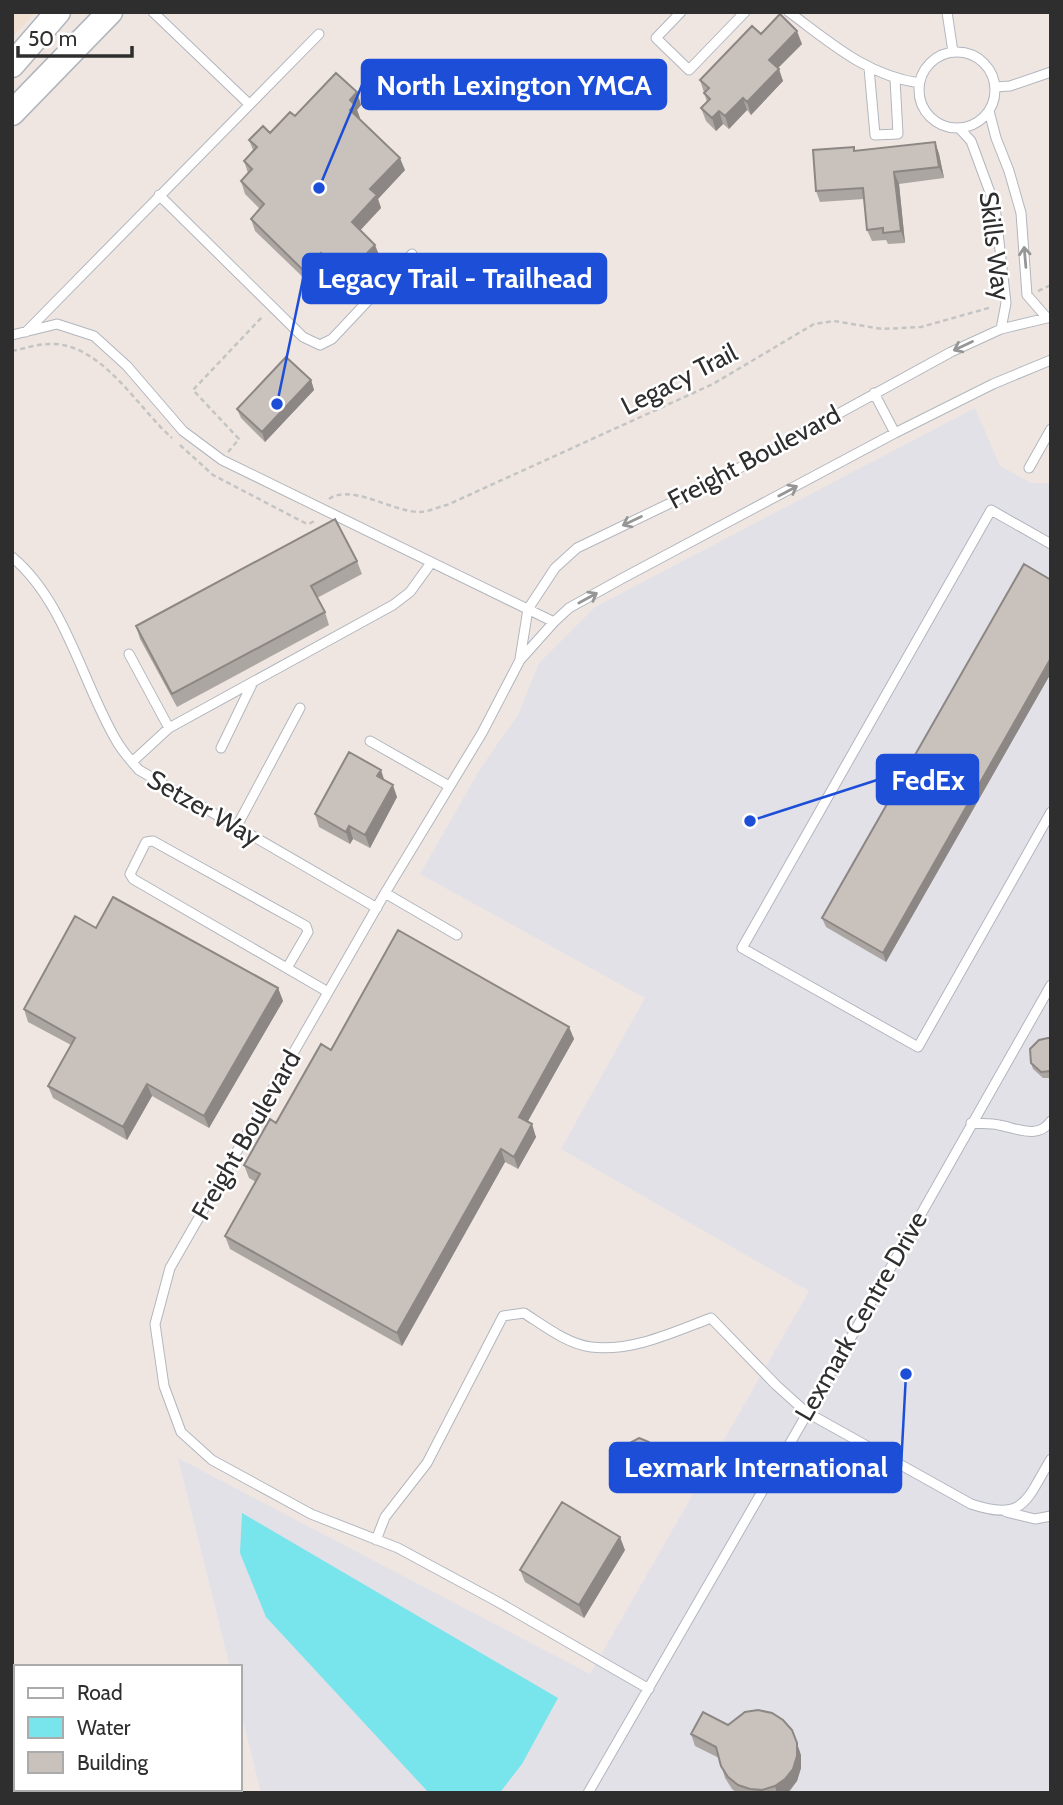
<svg xmlns="http://www.w3.org/2000/svg" width="1063" height="1805" font-family="Cabin,sans-serif">
	<style>
		.industrial { fill: #e2e1e8 }
		.education { fill: #efe0d2 }
		.water { fill: #78e4ec }
		.lines { fill: none; stroke-linecap: round; stroke-linejoin: round }
		.stream { stroke: #78e4ec; stroke-width: 4.5 }
		.service-casing { stroke: #b1b6be; stroke-width: 11 }
		.secondary-casing { stroke: #b1b6be; stroke-width: 27 }
		.path { stroke: #c4c4c4; stroke-width: 2.5; stroke-dasharray: 5 3.5; stroke-linecap: butt }
		.service { stroke: #fff; stroke-width: 9 }
		.secondary { stroke: #fff; stroke-width: 24 }
		.wall { fill: #aca6a2 }
		.shaded-wall { fill: #8c8784 }
		.building { fill: #c8c1bc; stroke: #8c8784; stroke-width: 2 }
		.oneway { stroke: #969696 }
		.labels { text-anchor: middle; dominant-baseline: central; stroke-width: 5; stroke-linejoin: round; paint-order: stroke }
		.street-label { font-size: 26px; fill: #2e2e2e; stroke: #fff }
		.leader { fill: none; stroke: #1d4ed8; stroke-width: 2.5 }
		.callout-dot { fill: #1d4ed8; stroke: #fff; stroke-width: 2.5 }
		.callout { fill: #1d4ed8; stroke: #1d4ed8; stroke-width: 2.5 }
		.callout-label { font-size: 28px; text-anchor: middle; font-weight: bold; fill: #fff }
	</style>
	<rect width="100%" height="100%" fill="#efe6e1"/>
	<path class="industrial" d="M 975,408 L 1000,466 L 1031,483 L 1049,483 L 1051,480 L 1051,1793 L 261,1793 L 240,1708 L 240,1667 L 230,1667 L 178,1458 L 590,1674 L 809,1291 L 561,1149 L 645,998 L 420,874 L 480,769 L 518,715 L 539,663 L 595,607 Z"/>
	<path class="education" d="M 12,12 L 36,12 L 12,37 Z"/>
	<path class="water" d="M 242,1513 L 558,1698 L 522,1764 L 501,1791 L 429,1793 L 266,1617 L 240,1553 Z"/>
	<g class="lines">
		<path class="stream" d="M 12,1788 L 19,1793"/>
		<defs>
			<path id="service" d="M 153,12 L 249,104
				M 681,12 L 656,38 L 689,70 L 745,12
				M 789,12 C 831,43 866,75 919,83
				M 947,12 L 953,52
				M919 90a38 38 0 1 1 76 0a38 38 0 1 1-76 0Z
				M 869,68 L 875,135 L 898,134 L 895,79
				M 995,87 L 1010,86 L 1051,72
				M 989,111 L 996,138 L 1009,171 L 1021,213 L 1027,295 L 1047,318
				M 960,129 L 971,141 L 995,206 L 1006,303 L 1001,329
				M 159,195 L 303,337 L 320,345 L 332,339 L 412,254
				M 26,332 L 319,34
				M 12,335 L 57,324 L 94,336 L 127,366 L 183,431 L 222,460 L 554,622
				M 874,393 L 895,433
				M 1029,468 L 1051,429
				M 1051,544 L 991,510 L 742,948 L 918,1047 L 1051,812
				M 12,557 C 65,601 82,682 116,740 C 122,751 131,761 139,770 L 377,908
				M 129,654 L 169,728
				M 520,659 L 528,609 L 555,568 L 577,548 L 712,483 L 951,352 L 1001,329 L 1051,317
				M 370,741 L 449,786
				M 221,748 L 253,682
				M 132,762 L 169,728 L 393,605 L 410,592 L 431,563
				M 237,826 L 300,708
				M 385,893 L 457,935
				M 287,968 L 308,932 L 306,926 L 153,841 L 146,842 L 130,874 L 133,879 L 328,992
				M 971,1123 C 980,1124 990,1123 999,1125 C 1016,1128 1038,1140 1051,1121
				M 1006,1512 L 1035,1519 L 1051,1516
				M 376,1540 L 385,1517 L 427,1463 L 503,1316 L 524,1313 C 543,1325 567,1344 591,1347 C 632,1352 674,1332 711,1318 L 776,1385 L 806,1412 L 971,1504 C 1025,1522 1026,1500 1051,1459
				M 649,1689 L 498,1602 L 398,1548 L 311,1514 L 212,1460 L 181,1432 L 164,1386 L 155,1324 L 170,1268 L 385,893 L 482,733 L 520,660 L 554,622 L 569,608 L 623,578 L 895,433 L 993,384 L 1051,360
				M 588,1793 L 849,1341 L 1051,985"/>
			<path id="secondary" d="M 12,65 L 58,12
				M 12,113 L 110,12"/>
		</defs>
		<use href="#service" class="service-casing"/>
		<use href="#secondary" class="secondary-casing"/>
		<path class="path" d="M 1038,291 L 1051,285
			M 12,351 C 26,348 41,343 55,344 C 104,347 138,408 172,438
			M 180,445 L 213,475 L 305,523 L 309,524 L 316,520
			M 228,452 L 239,439 L 193,390 L 263,316
			M 329,499 C 351,483 392,512 420,512 C 428,512 438,507 447,505 L 713,384 L 814,324 L 834,321 L 882,329 L 921,327 L 992,307"/>
		<use href="#service" class="service"/>
		<use href="#secondary" class="secondary"/>
	</g>
	<path class="wall" d="M 761,34 L 802,44 L 778,68 L 783,81 L 751,115 L 747,110 L 729,129 L 723,124 L 716,131 L 706,121 L 701,108 L 707,102 L 700,80 Z
		M 357,92 L 361,105 L 357,110 L 360,118 L 359,119 L 405,170 L 378,199 L 381,208 L 360,230 L 380,257 L 350,288 L 326,265 L 309,283 L 255,231 L 251,219 L 260,209 L 245,194 L 241,181 L 248,173 L 244,161 L 253,150 L 249,140 L 270,133 L 295,116 Z
		M 935,142 L 939,154 L 944,178 L 899,184 L 905,243 L 888,244 L 886,240 L 872,241 L 867,230 L 864,199 L 820,202 L 816,191 L 854,147 L 855,151 Z
		M 311,380 L 314,390 L 265,442 L 241,418 L 237,409 Z
		M 357,561 L 362,574 L 317,598 L 325,612 L 329,625 L 177,707 L 140,639 L 136,626 Z
		M 1051,580 L 1051,673 L 886,962 L 826,927 L 822,918 Z
		M 385,780 L 397,797 L 370,848 L 353,839 L 350,844 L 319,827 L 315,814 Z
		M 96,928 L 278,988 L 283,1001 L 209,1128 L 152,1096 L 127,1140 L 53,1098 L 48,1086 L 71,1045 L 28,1022 L 24,1009 Z
		M 569,1027 L 574,1039 L 527,1122 L 536,1137 L 518,1169 L 505,1162 L 402,1346 L 230,1249 L 225,1236 L 256,1182 L 249,1178 L 244,1165 L 331,1050 Z
		M 1051,1038 L 1051,1078 L 1043,1078 L 1033,1069 L 1031,1063 Z
		M 626,1454 L 656,1459 L 651,1470 L 642,1473 L 633,1470 Z
		M 625,1550 L 584,1618 L 525,1582 L 520,1570 Z
		M 728,1725 L 801,1755 L 801,1768 L 797,1781 L 790,1791 L 787,1793 L 737,1793 L 732,1789 L 725,1778 L 719,1758 L 695,1746 L 691,1734 Z"/>
	<path class="shaded-wall" d="M 797,31 L 802,44 L 774,72 L 769,60 Z
		M 779,69 L 783,81 L 751,115 L 747,102 Z
		M 357,92 L 361,105 L 357,110 L 360,118 L 355,123 L 350,110 L 350,100 Z
		M 743,98 L 747,110 L 729,129 L 725,116 Z
		M 719,111 L 723,124 L 716,131 L 712,118 Z
		M 935,142 L 939,154 L 944,178 L 939,167 Z
		M 400,158 L 405,170 L 378,199 L 381,208 L 356,235 L 352,222 L 370,189 Z
		M 894,172 L 899,184 L 905,243 L 901,231 Z
		M 375,245 L 380,257 L 350,288 L 345,276 Z
		M 321,253 L 326,265 L 309,283 L 304,271 Z
		M 311,380 L 314,390 L 265,442 L 262,432 Z
		M 1051,658 L 1051,673 L 886,962 L 883,953 Z
		M 381,770 L 385,782 L 377,776 Z
		M 393,785 L 397,797 L 370,848 L 365,835 Z
		M 349,826 L 353,839 L 350,844 L 346,832 Z
		M 278,988 L 283,1001 L 209,1128 L 204,1116 Z
		M 569,1027 L 574,1039 L 523,1130 L 519,1117 Z
		M 147,1084 L 152,1096 L 127,1140 L 123,1127 Z
		M 532,1124 L 536,1137 L 518,1169 L 514,1157 Z
		M 501,1149 L 505,1162 L 402,1346 L 397,1333 Z
		M 654,1453 L 656,1459 L 651,1470 L 649,1463 Z
		M 620,1537 L 625,1550 L 584,1618 L 579,1605 Z
		M 797,1743 L 801,1755 L 801,1768 L 797,1781 L 787,1793 L 777,1793 L 775,1786 Z"/>
	<path class="building" d="M 780,14 L 797,31 L 769,60 L 779,69 L 747,102 L 743,98 L 725,116 L 719,111 L 712,118 L 701,108 L 710,99 L 704,93 L 709,88 L 700,80 L 752,26 L 761,34 Z
		M 336,73 L 357,92 L 350,100 L 355,105 L 350,110 L 400,158 L 370,189 L 377,195 L 352,222 L 375,245 L 345,276 L 321,253 L 304,271 L 251,219 L 264,204 L 241,181 L 252,169 L 244,161 L 257,147 L 249,140 L 263,126 L 270,133 L 290,112 L 295,116 Z
		M 935,142 L 939,167 L 894,172 L 901,231 L 883,233 L 883,228 L 867,230 L 863,188 L 816,191 L 813,150 L 854,147 L 854,151 Z
		M 286,357 L 311,380 L 262,432 L 237,409 Z
		M 335,519 L 357,561 L 311,586 L 325,612 L 172,694 L 136,626 Z
		M 1024,564 L 1051,580 L 1051,658 L 883,953 L 822,918 Z
		M 349,752 L 381,770 L 377,776 L 393,785 L 365,835 L 349,826 L 346,832 L 315,814 Z
		M 113,897 L 278,988 L 204,1116 L 147,1084 L 123,1127 L 48,1086 L 75,1038 L 24,1009 L 75,916 L 96,928 Z
		M 398,930 L 569,1027 L 519,1117 L 532,1124 L 514,1157 L 501,1149 L 397,1333 L 225,1236 L 260,1174 L 244,1165 L 270,1119 L 276,1123 L 321,1044 L 331,1050 Z
		M 1048,1038 L 1051,1038 L 1051,1071 L 1041,1072 L 1031,1063 L 1030,1049 L 1039,1040 Z
		M 639,1438 L 649,1442 L 654,1453 L 649,1463 L 640,1467 L 630,1463 L 626,1454 L 628,1444 Z
		M 562,1502 L 620,1537 L 579,1605 L 520,1570 Z
		M 758,1710 L 772,1713 L 783,1720 L 792,1730 L 797,1743 L 797,1756 L 793,1769 L 785,1779 L 775,1786 L 762,1790 L 750,1789 L 738,1785 L 728,1777 L 721,1766 L 716,1747 L 691,1734 L 703,1712 L 728,1725 L 745,1712 Z"/>
	<defs><path id="oneway-shaft" d="M-6 0H5M1.5-3L5.5 0L1.5 3" fill="none" stroke-width="1.6" stroke-linecap="round" stroke-linejoin="round" transform="scale(1.75)"/></defs>
	<g class="oneway">
		<use href="#oneway-shaft" transform="translate(1025 257) rotate(-95)"/>
		<use href="#oneway-shaft" transform="translate(963 346) rotate(155)"/>
		<use href="#oneway-shaft" transform="translate(788 491) rotate(-28)"/>
		<use href="#oneway-shaft" transform="translate(632 521) rotate(154)"/>
		<use href="#oneway-shaft" transform="translate(588 598) rotate(-29)"/>
	</g>
	<g class="labels">
		<g class="street-label">
			<text transform="translate(995 246) rotate(83)">Skills Way</text>
			<text transform="translate(679 379) rotate(-27)">Legacy Trail</text>
			<text transform="translate(754 457) rotate(-28)">Freight Boulevard</text>
			<text transform="translate(204 808) rotate(30)">Setzer Way</text>
			<text transform="translate(246 1135) rotate(-60)">Freight Boulevard</text>
			<text transform="translate(861 1316) rotate(-60)">Lexmark Centre Drive</text>
		</g>
	</g>
	<path class="leader" d="M319 188L362 85M277 404L303 279M750 821L877 780M906 1374L901 1467"/>
	<g class="callout-dot">
		<circle cx="319" cy="188" r="7"/>
		<circle cx="277" cy="404" r="7"/>
		<circle cx="750" cy="821" r="7"/>
		<circle cx="906" cy="1374" r="7"/>
	</g>
	<g class="callout">
		<rect x="362" y="60" width="304" height="49" rx="7"/>
		<rect x="303" y="254" width="303" height="49" rx="7"/>
		<rect x="877" y="755" width="101" height="49" rx="7"/>
		<rect x="610" y="1443" width="291" height="49" rx="7"/>
	</g>
	<g class="callout-label">
		<text x="514" y="95">North Lexington YMCA</text>
		<text x="455" y="288">Legacy Trail - Trailhead</text>
		<text x="928" y="790">FedEx</text>
		<text x="756" y="1477">Lexmark International</text>
	</g>
	<rect width="1063" height="1805" fill="none" stroke="#2e2e2e" stroke-width="28"/>
	<rect x="14" y="1665" width="228" height="126" fill="#ffffff" stroke="#ababab" stroke-width="2"/>
	<rect x="28" y="1688" width="35" height="10" fill="#ffffff" stroke="#ababab" stroke-width="2"/>
	<text x="77" y="1700" font-size="21" fill="#2e2e2e">Road</text>
	<rect x="28" y="1717" width="35" height="21" fill="#78e4ec" stroke="#ababab" stroke-width="2"/>
	<text x="77" y="1735" font-size="21" fill="#2e2e2e">Water</text>
	<rect x="28" y="1752" width="35" height="21" fill="#c8c1bc" stroke="#ababab" stroke-width="2"/>
	<text x="77" y="1770" font-size="21" fill="#2e2e2e">Building</text>
	<path d="M18 46v10h114v-10" fill="none" stroke="#2e2e2e" stroke-width="3.5"/>
	<text x="28" y="46" font-size="21" fill="#2e2e2e" stroke="#ffffff" stroke-width="5" paint-order="stroke">50 m</text>
</svg>
